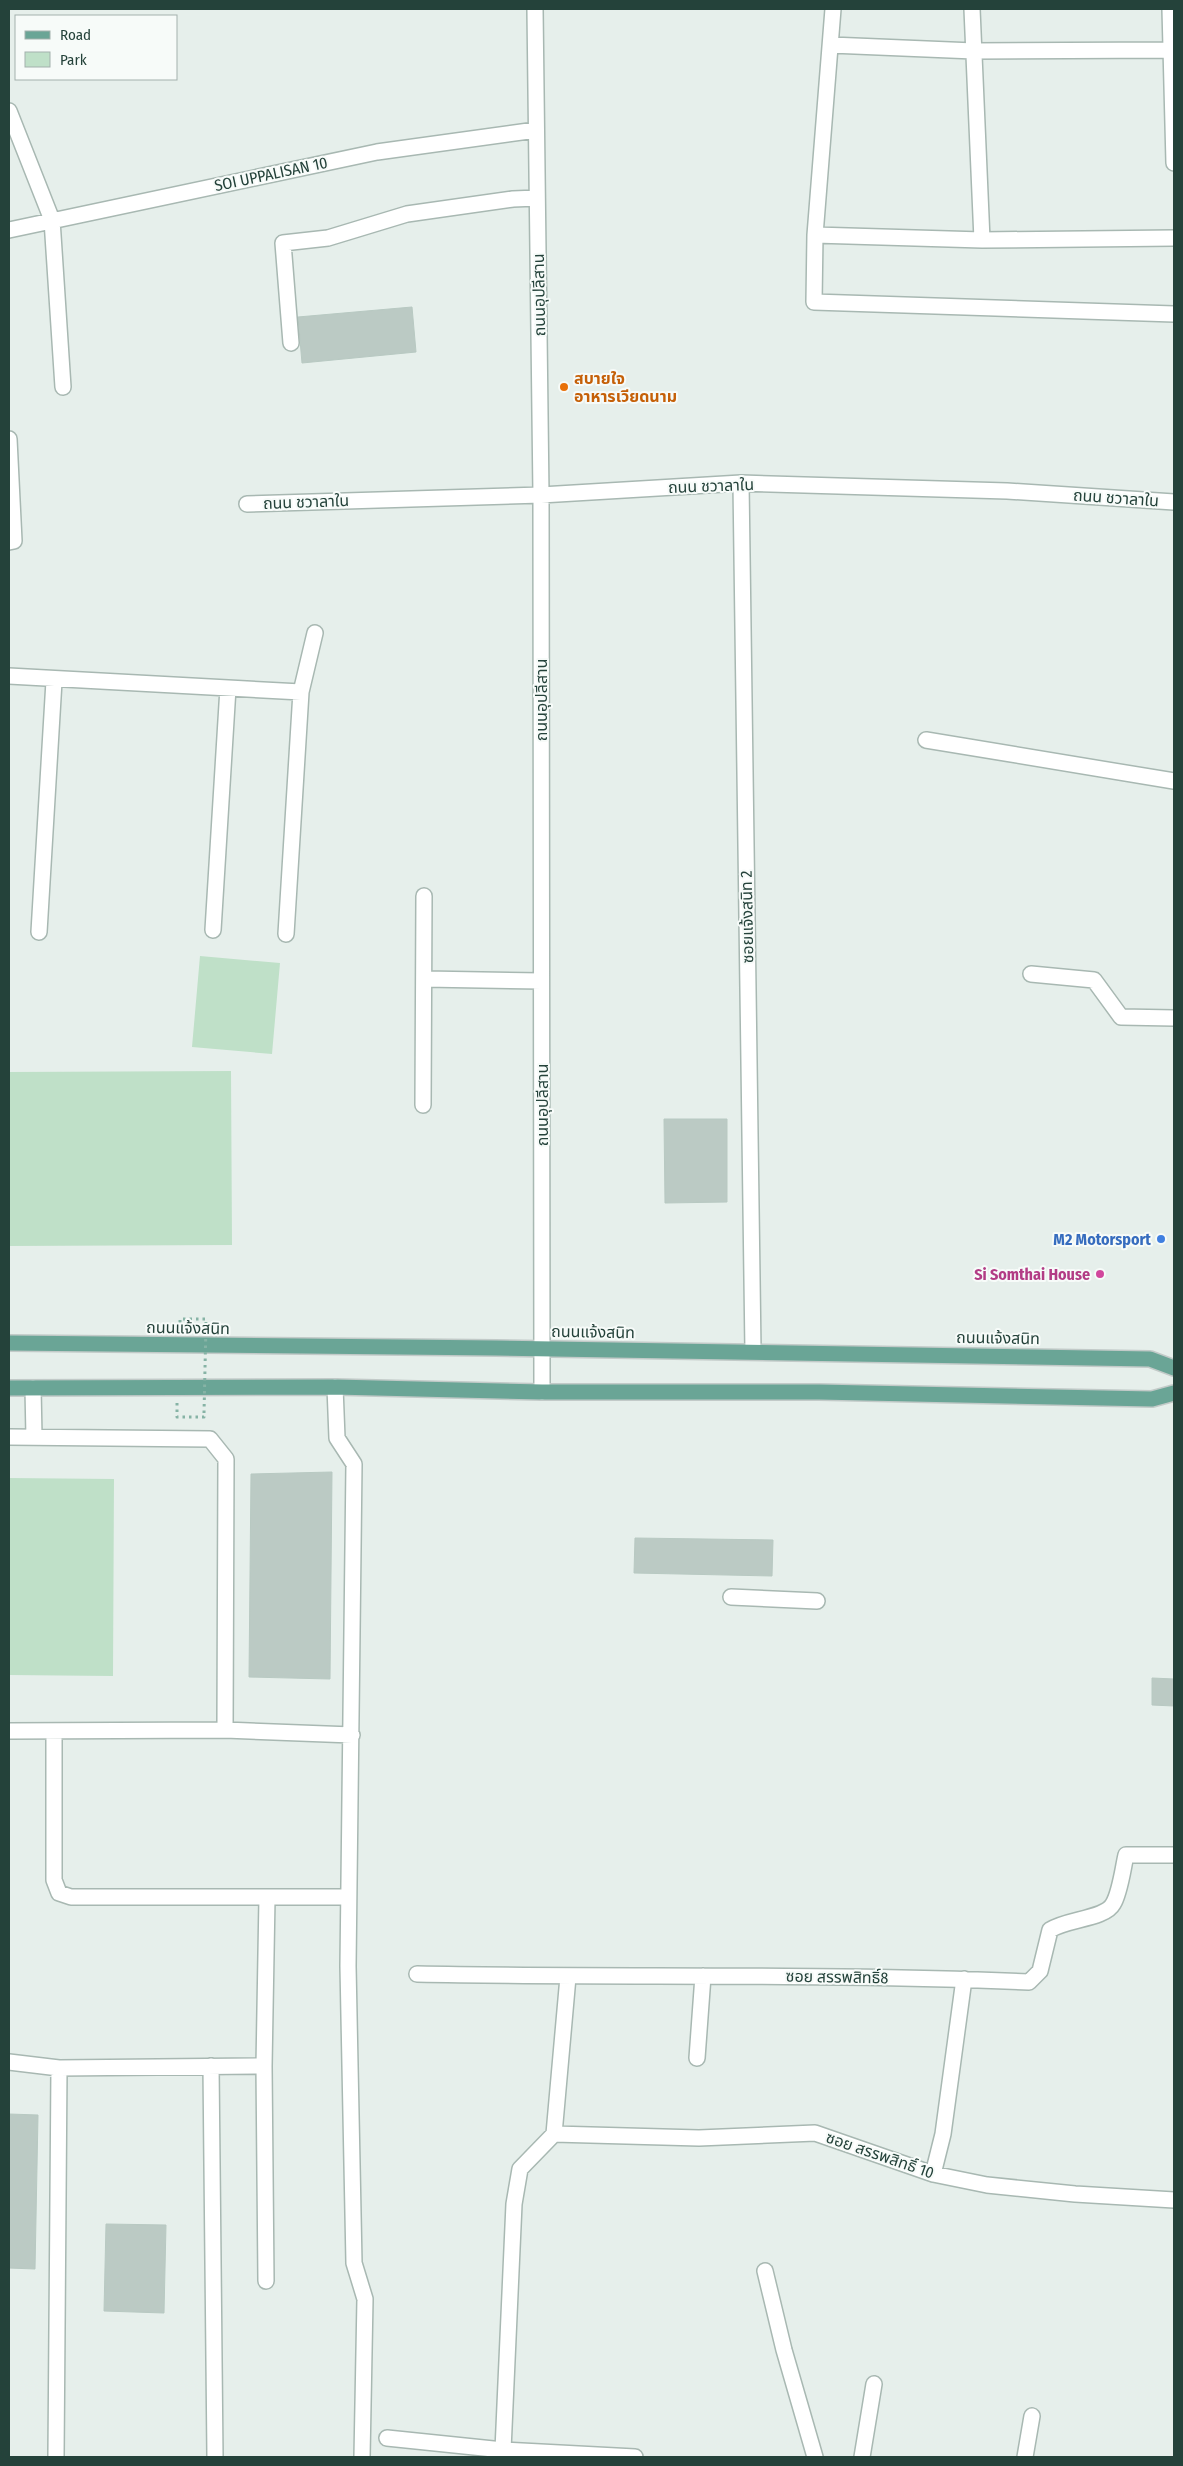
<svg xmlns="http://www.w3.org/2000/svg" width="1183" height="2466" font-family="'Fira Sans Condensed','Noto Sans Thai',sans-serif">
	<style>
		.green { fill: #bfe0c8 }
		.building { fill: #bbcac4; stroke: #b8c9c2 }
		.lines { fill: none; stroke-linecap: round; stroke-linejoin: round }
		.minor-casing { stroke: #a8b8b2; stroke-width: 18 }
		.major-casing { stroke: #c2cac8; stroke-width: 18 }
		.path { stroke: #86b3a5; stroke-width: 3; stroke-dasharray: 2.5 4; stroke-linecap: butt }
		.minor { stroke: #fff; stroke-width: 15 }
		.major { stroke: #6aa596; stroke-width: 15 }
		.path-bridge { stroke: #86b3a5; stroke-width: 3; stroke-dasharray: 2.5 4; stroke-linecap: butt }
		.food-dot { fill: #e8710a; stroke: #f7fbf9; stroke-width: 2 }
		.shop-dot { fill: #3f7fe0; stroke: #f7fbf9; stroke-width: 2 }
		.hotel-dot { fill: #d1479c; stroke: #f7fbf9; stroke-width: 2 }
		.labels { text-anchor: middle; dominant-baseline: central; stroke-width: 4; stroke-linejoin: round; paint-order: stroke }
		.street-label { font-size: 16px; fill: #24423a; stroke: #f7fbf9 }
		.food-label { font-size: 16px; font-weight: bold; fill: #c56008; stroke: #f7fbf9; text-anchor: start }
		.shop-label { font-size: 16px; font-weight: bold; fill: #366cbe; stroke: #f7fbf9; text-anchor: end }
		.hotel-label { font-size: 16px; font-weight: bold; fill: #b23c85; stroke: #f7fbf9; text-anchor: end }
	</style>
	<rect width="100%" height="100%" fill="#e6efeb"/>
	<path class="green" d="M 200,956 L 280,963 L 272,1054 L 192,1047 Z
		M 231,1071 L 232,1245 L 9,1246 L 9,1072 Z
		M 9,1478 L 114,1479 L 113,1676 L 9,1675 Z"/>
	<path class="building" d="M 412,307 L 416,352 L 302,363 L 298,317 Z
		M 664,1119 L 727,1119 L 727,1202 L 665,1203 Z
		M 332,1472 L 330,1679 L 249,1677 L 251,1474 Z
		M 635,1538 L 773,1540 L 772,1576 L 634,1573 Z
		M 1152,1678 L 1174,1679 L 1174,1706 L 1152,1705 Z
		M 9,2114 L 38,2115 L 35,2269 L 9,2268 Z
		M 106,2224 L 166,2225 L 164,2313 L 104,2311 Z"/>
	<g class="lines">
		<defs>
			<path id="minor" d="M 535,9 L 541,495 L 542,1392
				M 972,9 L 982,240
				M 1170,9 L 1174,163
				M 831,45 L 974,51 L 1171,50
				M 9,111 L 52,220 L 63,387
				M 9,230 L 377,152 L 536,130
				M 815,235 L 833,9
				M 1174,238 L 982,240 L 815,235 L 814,302 L 1174,314
				M 291,343 L 283,243 L 328,238 L 407,214 L 513,199 L 537,198
				M 9,439 L 14,541 L 9,542
				M 741,483 L 753,1351
				M 247,504 L 541,495 L 741,483 L 1007,491 L 1174,502
				M 9,676 L 301,692
				M 926,740 L 1174,781
				M 213,930 L 228,688
				M 39,932 L 54,681
				M 286,934 L 301,692 L 315,633
				M 1031,974 L 1094,980 L 1121,1017 L 1174,1018
				M 425,979 L 541,981
				M 423,1105 L 424,896
				M 335,1387 L 337,1438 L 354,1464 L 348,1966 L 354,2263 L 365,2299 L 362,2457
				M 33,1388 L 34,1437
				M 9,1437 L 210,1439 L 226,1459 L 225,1730
				M 731,1597 L 817,1601
				M 9,1731 L 225,1730 L 352,1735
				M 54,1732 L 54,1880 L 59,1893 L 71,1897 L 348,1897
				M 417,1974 C 621,1978 825,1973 1029,1982 L 1040,1971 L 1050,1930 C 1066,1919 1105,1919 1113,1904 C 1120,1893 1123,1868 1126,1855 L 1174,1855
				M 697,2058 L 703,1976
				M 9,2062 L 59,2068 L 264,2066
				M 211,2066 L 215,2457
				M 554,2134 L 699,2138 L 815,2133 L 933,2174 L 987,2185 L 1075,2194 L 1174,2200
				M 933,2174 L 943,2134 L 964,1979
				M 765,2271 L 784,2350 L 815,2457
				M 266,2281 L 264,2066 L 267,1898
				M 387,2438 L 503,2450 L 635,2457
				M 503,2450 L 514,2204 L 520,2169 L 554,2134 L 568,1977
				M 56,2457 L 59,2068
				M 862,2457 L 874,2384
				M 1025,2457 L 1032,2416"/>
			<path id="major" d="M 9,1343 L 496,1348 L 1150,1359 L 1174,1368
				M 9,1388 L 335,1387 L 542,1392 L 819,1392 L 1152,1399 L 1174,1393"/>
		</defs>
		<use href="#minor" class="minor-casing"/>
		<use href="#major" class="major-casing"/>
		<path class="path" d="M 180,1329 L 180,1319 L 206,1319 L 206,1324
			M 177,1403 L 177,1417 L 204,1417 L 204,1413"/>
		<use href="#minor" class="minor"/>
		<use href="#major" class="major"/>
		<path class="path-bridge" d="M 204,1413 L 206,1324"/>
	</g>
	<circle class="food-dot" cx="564" cy="387" r="5"/>
	<circle class="shop-dot" cx="1161" cy="1239" r="5"/>
	<circle class="hotel-dot" cx="1100" cy="1274" r="5"/>
	<g class="labels">
		<g class="street-label">
			<text transform="translate(271 174) rotate(-12)">SOI UPPALISAN 10</text>
			<text transform="translate(539 295) rotate(-91)">ถนนอุปลีสาน</text>
			<text transform="translate(711 486) rotate(-2)">ถนน ชวาลาใน</text>
			<text transform="translate(1116 498) rotate(4)">ถนน ชวาลาใน</text>
			<text transform="translate(306 502) rotate(-2)">ถนน ชวาลาใน</text>
			<text transform="translate(541 700) rotate(-90)">ถนนอุปลีสาน</text>
			<text transform="translate(747 917) rotate(-91)">ซอยแจ้งสนิท 2</text>
			<text transform="translate(542 1105) rotate(-90)">ถนนอุปลีสาน</text>
			<text transform="translate(188 1328) rotate(1)">ถนนแจ้งสนิท</text>
			<text transform="translate(593 1332) rotate(1)">ถนนแจ้งสนิท</text>
			<text transform="translate(998 1338) rotate(1)">ถนนแจ้งสนิท</text>
			<text transform="translate(837 1977) rotate(1)">ซอย สรรพสิทธิ์8</text>
			<text transform="translate(880 2155) rotate(19)">ซอย สรรพสิทธิ์ 10</text>
		</g>
		<g class="food-label">
			<text x="574" y="378">สบายใจ<tspan x="574" dy="18">อาหารเวียดนาม</tspan></text>
		</g>
		<g class="shop-label">
			<text x="1151" y="1239">M2 Motorsport</text>
		</g>
		<g class="hotel-label">
			<text x="1090" y="1274">Si Somthai House</text>
		</g>
	</g>
	<rect width="1183" height="2466" fill="none" stroke="#24423a" stroke-width="20"/>
	<rect x="15" y="15" width="162" height="65" fill="#f7fbf9" stroke="#a3b1ad"/>
	<rect x="25" y="31" width="25" height="8" fill="#6aa596" stroke="#a3b1ad"/>
	<text x="60" y="40" font-size="15" fill="#24423a">Road</text>
	<rect x="25" y="52" width="25" height="15" fill="#bfe0c8" stroke="#a3b1ad"/>
	<text x="60" y="65" font-size="15" fill="#24423a">Park</text>
</svg>
